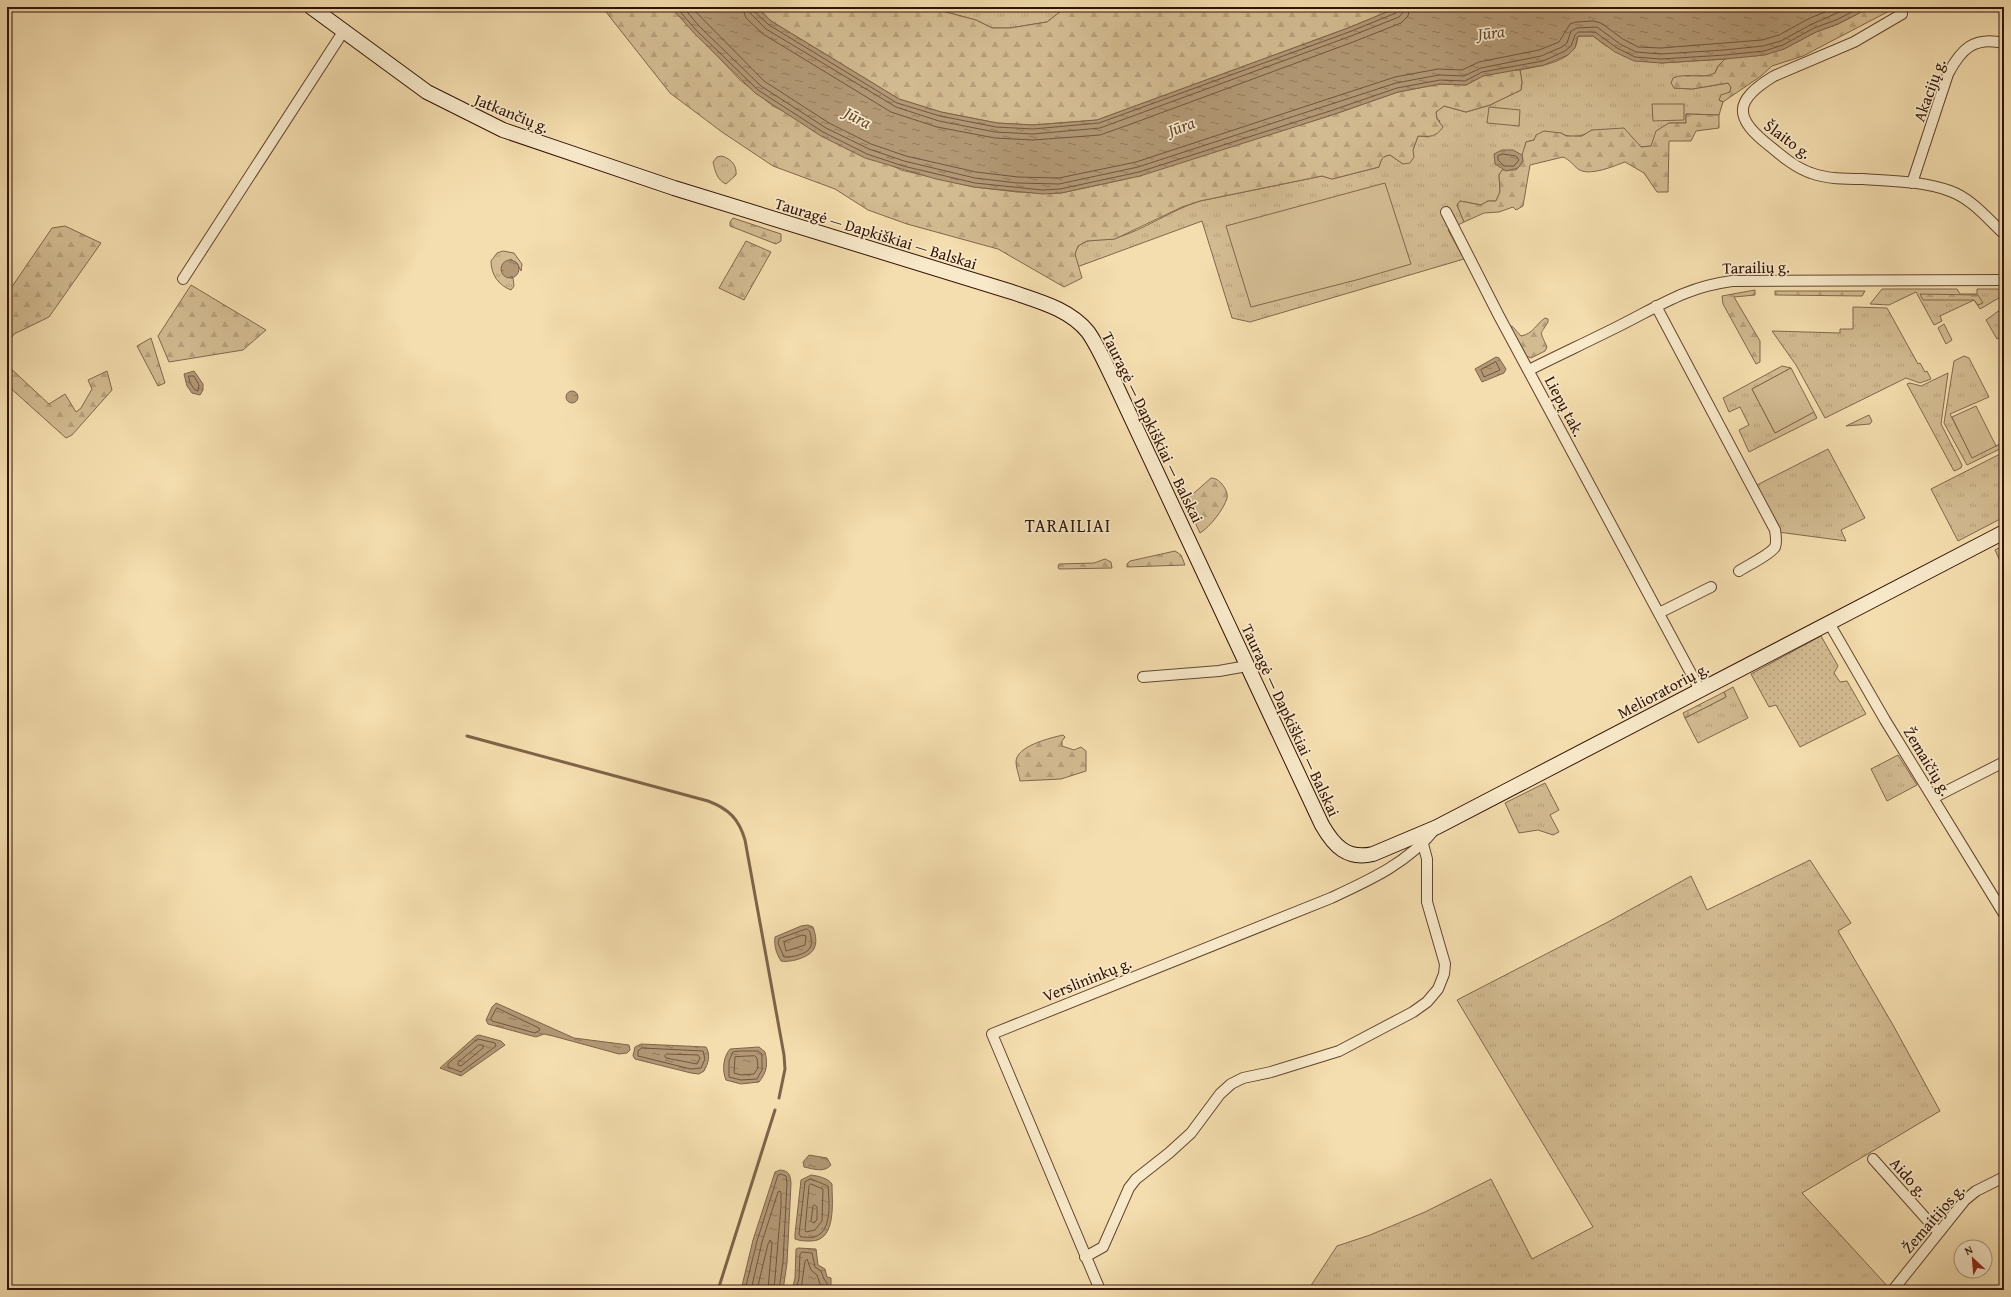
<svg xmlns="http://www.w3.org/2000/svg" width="2011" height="1297" font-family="'Gentium Book Plus',serif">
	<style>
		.grass { fill: url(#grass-tufts); stroke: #82674b }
		.forest { fill: url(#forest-firs); stroke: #82674b }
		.park { fill: url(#park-dots); stroke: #82674b }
		.pitch { fill: #d3bb91; stroke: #82674b }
		.water { fill: url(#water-ripples); stroke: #7f6348 }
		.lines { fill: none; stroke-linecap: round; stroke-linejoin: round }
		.shore { stroke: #72563d; stroke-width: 1 }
		.stream { stroke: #7f6348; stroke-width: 3 }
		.street-casing { stroke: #62462f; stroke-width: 12 }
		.secondary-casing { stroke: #321305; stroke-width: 16 }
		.street { stroke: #f8e9ca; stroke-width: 10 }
		.secondary { stroke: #f8e9ca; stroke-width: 14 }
		.labels { text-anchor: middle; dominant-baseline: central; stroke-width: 3.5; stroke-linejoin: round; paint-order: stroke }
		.street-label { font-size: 16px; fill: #321305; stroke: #f8e9ca }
		.water-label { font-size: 17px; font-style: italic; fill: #654832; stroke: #f8e9ca }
		.quarter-label { font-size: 18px; letter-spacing: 1px; fill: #321305; stroke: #f8e9ca }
	</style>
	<defs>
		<pattern id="grass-tufts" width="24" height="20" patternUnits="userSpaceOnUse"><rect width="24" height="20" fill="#d3bb91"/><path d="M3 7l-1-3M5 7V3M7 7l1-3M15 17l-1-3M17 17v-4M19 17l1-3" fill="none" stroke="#b6a07c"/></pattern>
		<pattern id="forest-firs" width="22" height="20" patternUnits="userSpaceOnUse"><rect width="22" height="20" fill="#d3bb91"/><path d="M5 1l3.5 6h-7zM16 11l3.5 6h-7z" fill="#b6a07c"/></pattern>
		<pattern id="park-dots" width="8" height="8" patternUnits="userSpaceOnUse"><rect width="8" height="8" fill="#d3bb91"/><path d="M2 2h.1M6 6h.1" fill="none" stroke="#b6a07c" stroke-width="1.8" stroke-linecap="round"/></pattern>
		<pattern id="water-ripples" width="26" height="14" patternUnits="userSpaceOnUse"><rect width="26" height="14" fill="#b29875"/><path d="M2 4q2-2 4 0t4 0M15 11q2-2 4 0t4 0" fill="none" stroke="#917b5e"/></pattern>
	</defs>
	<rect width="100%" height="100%" fill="#f4ddae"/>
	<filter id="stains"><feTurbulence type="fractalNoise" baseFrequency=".005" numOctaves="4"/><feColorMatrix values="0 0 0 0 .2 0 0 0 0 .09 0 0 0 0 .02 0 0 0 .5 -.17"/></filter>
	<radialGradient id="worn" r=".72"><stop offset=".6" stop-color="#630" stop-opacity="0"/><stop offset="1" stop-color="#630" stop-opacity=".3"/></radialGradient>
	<path class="grass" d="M 927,7 L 1066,7 L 1047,22 L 1010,28 L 992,28 L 976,20 Z
		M 1578,36 L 1593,36 L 1606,46 L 1661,63 L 1725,59 L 1718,66 L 1715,73 L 1710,76 L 1692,76 L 1674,88 L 1692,89 L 1728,83 L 1731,87 L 1730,92 L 1719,100 L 1723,102 L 1719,115 L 1686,114 L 1686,123 L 1669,123 L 1651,146 L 1641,147 L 1592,130 C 1583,137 1570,139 1561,133 L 1526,142 L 1523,161 L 1499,174 L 1500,192 L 1496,201 L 1488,201 L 1481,205 L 1460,201 L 1457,205 L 1464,222 L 1448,230 L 1464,259 L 1250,322 L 1232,318 L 1202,221 L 1077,267 C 1076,260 1073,253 1078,247 C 1087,236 1105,242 1116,238 C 1146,229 1171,210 1200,201 L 1322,176 L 1332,179 L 1379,167 C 1381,160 1382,156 1390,155 L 1403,164 L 1413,150 L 1418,136 L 1429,137 L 1440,121 L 1437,119 L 1436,112 L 1444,106 L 1466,112 L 1490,105 L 1521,90 L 1522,82 L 1520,70 C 1537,66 1564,64 1574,48 C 1577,45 1577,40 1578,36 Z
		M 722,156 C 731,159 737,165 736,175 L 726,184 C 717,180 715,171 713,162 L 717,157 Z
		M 503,251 L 514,253 L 522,264 L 521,271 L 517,263 L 510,259 L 506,277 L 513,278 L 514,286 L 511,290 C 498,285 491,274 491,261 L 497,253 Z
		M 1882,289 L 1957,289 L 1960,294 L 1977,294 L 1977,289 L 2004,289 L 2004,295 L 1980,309 L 1974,300 L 1940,316 L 1942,321 L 1934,325 L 1916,292 L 1889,305 L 1870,304 Z
		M 1853,307 L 1887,308 L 1918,364 L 1920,363 L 1925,372 L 1927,371 L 1931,379 L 1920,383 L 1906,378 L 1825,418 L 1796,365 L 1772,331 L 1840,333 L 1840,329 L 1853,329 Z
		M 2004,307 L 2004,335 L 1997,339 L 1986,320 Z
		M 1944,324 L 1952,340 L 1946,344 L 1938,328 Z
		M 1964,356 L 1969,358 L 1989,397 L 1950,414 L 1972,457 L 2004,442 L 2004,447 L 1967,465 L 1944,423 L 1954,361 Z
		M 1782,366 L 1791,368 L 1752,389 L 1775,433 L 1814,412 L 1817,418 L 1749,452 L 1739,430 L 1749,425 L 1740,407 L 1729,412 L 1723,398 Z
		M 1948,373 L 1941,424 L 1962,465 L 1961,468 L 1954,471 L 1907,384 L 1910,383 L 1921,386 Z
		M 1869,415 L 1872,421 L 1870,424 L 1846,426 Z
		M 1828,449 L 1865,518 L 1841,530 L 1846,541 L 1778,532 L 1755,486 Z
		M 2004,452 L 2004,517 L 1958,541 L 1931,489 Z
		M 2004,545 L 2004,570 L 1995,550 Z
		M 1733,687 L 1748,718 L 1698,743 L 1685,718 L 1726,697 L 1724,692 Z
		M 1898,755 L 1917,785 L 1887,801 L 1871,769 Z
		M 1545,783 L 1559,810 L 1550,815 L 1559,832 L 1553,835 L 1538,830 L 1519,833 L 1505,803 Z
		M 1810,860 L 1851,923 L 1838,931 L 1893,1025 L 1940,1111 L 1802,1193 L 1891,1290 L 1308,1290 L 1337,1246 L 1370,1235 L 1425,1212 L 1491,1179 L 1532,1259 L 1593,1227 L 1457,1000 L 1608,922 L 1691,876 L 1707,910 Z"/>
	<path class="forest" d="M 602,7 L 671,7 L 740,80 L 773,106 L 901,170 L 974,187 L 1017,192 L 1061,193 L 1126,179 L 1332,115 L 1398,92 L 1440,84 L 1466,85 L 1483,76 L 1507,71 L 1520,70 L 1522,82 L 1521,90 L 1490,105 L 1466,112 L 1444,106 L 1436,112 L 1437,119 L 1443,127 C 1436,137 1430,137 1418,136 L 1413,150 L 1414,157 L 1410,163 L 1403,164 L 1390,155 C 1382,156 1381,160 1379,167 L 1332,179 L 1322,176 L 1200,201 L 1182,207 L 1115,239 L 1087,241 L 1078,246 L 1075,254 L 1082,278 L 1064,287 L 998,249 L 907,224 L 868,210 L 835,189 L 773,166 L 722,132 L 670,93 Z
		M 756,7 L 927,7 L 976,20 L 992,28 L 1010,28 L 1047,22 L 1066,7 L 1232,7 L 1245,12 L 1254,7 L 1399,7 L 1348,28 L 1097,120 L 1033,125 L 997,123 L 941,112 L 899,99 L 771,21 Z
		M 1871,7 L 1897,7 L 1803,56 L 1772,66 L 1761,76 L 1723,102 L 1719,100 L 1721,95 L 1730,92 L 1731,87 L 1728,83 L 1692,89 L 1674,88 L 1671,83 L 1673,78 C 1687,72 1702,80 1715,73 L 1718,66 L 1725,59 L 1784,49 L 1816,32 L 1838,24 Z
		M 1686,114 L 1719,115 L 1719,128 L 1696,131 L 1691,141 L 1669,141 L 1668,192 L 1657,192 L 1644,173 L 1625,162 C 1614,166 1589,177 1578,169 C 1573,165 1570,160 1563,157 L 1530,165 L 1523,206 L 1516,210 L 1513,207 L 1499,212 L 1484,213 L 1464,222 L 1457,205 L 1460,201 L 1481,205 L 1488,201 L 1496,201 L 1500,192 L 1499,175 L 1502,170 L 1516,170 L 1523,161 L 1522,155 L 1526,142 L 1534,140 L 1536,135 L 1544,131 L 1561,133 L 1566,136 L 1582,136 L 1592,130 L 1624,128 L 1641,147 L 1651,146 L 1656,131 L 1669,123 L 1686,123 Z
		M 733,218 L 781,234 L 781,241 L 776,244 L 730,226 L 730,222 Z
		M 65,226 L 101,243 L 49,317 L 14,334 L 7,345 L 7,294 L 52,228 Z
		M 746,241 L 771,252 L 744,300 L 719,288 Z
		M 191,285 L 266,330 L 243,350 L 169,362 L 158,336 Z
		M 1755,290 L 1755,295 L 1734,297 L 1760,341 L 1760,362 L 1756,364 L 1723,304 L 1722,296 Z
		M 1775,291 L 1865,291 L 1862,296 L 1775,295 Z
		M 1920,294 L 1978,295 L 1983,303 L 1978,305 L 1974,300 L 1923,300 Z
		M 1545,318 L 1548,319 L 1548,322 C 1540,336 1539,329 1547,347 L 1545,351 L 1531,358 L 1526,356 L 1509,327 L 1512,326 L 1521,336 C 1533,334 1536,324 1545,318 Z
		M 151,338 L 165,383 L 158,386 L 137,346 Z
		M 7,365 L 49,404 L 65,394 L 76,412 L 81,408 L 92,389 L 88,380 L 107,371 L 112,390 L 72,435 L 66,438 L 7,385 Z
		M 1211,478 C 1216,478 1219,481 1222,484 C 1225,488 1228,493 1227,498 C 1224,509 1210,527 1200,533 L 1185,501 Z
		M 1175,551 L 1181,555 L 1185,565 L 1127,567 L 1127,564 L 1130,561 Z
		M 1105,559 L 1111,562 L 1112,568 L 1059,569 L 1058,567 L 1059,564 L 1094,563 Z
		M 1724,692 L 1726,697 L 1685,718 L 1683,713 Z
		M 1063,735 L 1065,737 L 1062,741 L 1062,746 L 1074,750 L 1081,747 L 1086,751 L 1086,771 L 1061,779 L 1020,781 C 1019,775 1016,768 1016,762 C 1016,746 1050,738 1063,735 Z"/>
	<path class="park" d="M 1821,636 L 1838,666 L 1834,673 L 1840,682 L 1847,681 L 1866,714 L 1800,747 L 1776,705 L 1769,707 L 1751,674 Z"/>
	<path class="pitch" d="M 1652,104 L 1684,104 L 1684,120 L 1653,121 Z
		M 1489,107 L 1520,110 L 1519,126 L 1487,123 Z
		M 1385,183 L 1411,264 L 1360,279 L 1251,307 L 1226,226 Z
		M 1791,368 L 1814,412 L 1775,433 L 1752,389 Z
		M 1976,406 L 1996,446 L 1972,458 L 1952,417 Z"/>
	<path class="water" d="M 671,7 L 756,7 L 771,21 L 899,99 L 941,112 L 997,123 L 1033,125 L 1097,120 L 1348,28 L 1399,7 L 1871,7 L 1838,24 L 1816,32 L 1784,49 L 1765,55 L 1725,59 L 1661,63 L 1634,61 L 1615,52 L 1593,36 L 1578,36 L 1575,48 L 1568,55 L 1544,65 L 1483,76 L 1466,85 L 1440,84 L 1398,92 L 1332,115 L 1140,176 L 1061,193 L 1043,194 L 974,187 L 936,179 L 865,158 L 821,136 L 755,93 L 693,32 Z
		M 1502,150 L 1513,150 L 1522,155 L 1523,161 L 1518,168 L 1506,171 L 1495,164 L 1494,154 Z
		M501 269a9 9 0 1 1 18 0a9 9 0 1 1-18 0Z
		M 1496,357 L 1499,358 L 1506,369 L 1504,373 L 1482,382 L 1475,369 Z
		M 194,371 L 203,384 L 203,390 L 200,395 L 192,393 L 187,386 L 184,374 Z
		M566 397a6 6 0 1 1 12 0a6 6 0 1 1-12 0Z
		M 808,925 L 813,927 C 815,932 817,941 815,946 C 813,957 790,963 781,961 C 776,953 774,946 775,937 L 801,926 Z
		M 496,1003 L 574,1038 L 629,1045 L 630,1050 L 627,1053 L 619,1054 L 553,1036 L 544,1034 L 536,1037 L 488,1024 L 486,1020 L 492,1007 Z
		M 479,1035 L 501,1041 L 505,1045 L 461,1076 L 440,1068 L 476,1036 Z
		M 641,1044 L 706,1047 C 711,1055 708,1064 704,1071 L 699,1074 L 691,1073 L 635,1059 L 633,1056 L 635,1047 Z
		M 759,1047 L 765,1052 C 768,1064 767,1072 759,1082 L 741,1084 L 726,1080 C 722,1071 723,1057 730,1049 Z
		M 809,1155 L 827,1158 L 831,1165 C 824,1173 814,1169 804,1167 L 803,1162 Z
		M 780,1170 C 789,1171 790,1174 791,1183 L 787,1263 L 783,1290 L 741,1290 L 753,1240 L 775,1172 Z
		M 811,1175 C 818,1176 828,1178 832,1184 C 832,1201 837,1241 811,1241 C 805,1241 800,1241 795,1239 L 795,1234 L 801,1180 Z
		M 798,1248 L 816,1249 L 818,1265 L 825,1269 L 827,1277 L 831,1278 L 831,1290 L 792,1290 L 795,1278 L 796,1249 Z"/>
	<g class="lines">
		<path class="shore" d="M 676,7 L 696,30 L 758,90 L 823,132 L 867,154 L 903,166 L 975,183 L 1042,190 L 1060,189 L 1139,172 L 1330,111 L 1397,88 L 1440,80 L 1465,81 L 1482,72 L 1543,61 L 1565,51 L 1571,46 L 1575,35 L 1578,32 L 1595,32 L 1617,48 L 1635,57 L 1661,59 L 1725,55 L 1764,51 L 1783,45 L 1814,28 L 1836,20 L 1862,7
			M 683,7 L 699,26 L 761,86 L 826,128 L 869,149 L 904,161 L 975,178 L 1017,183 L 1059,184 L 1138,167 L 1396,83 L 1439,75 L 1464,76 L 1481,68 L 1541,56 L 1562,47 L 1567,43 L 1571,31 L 1577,28 L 1597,27 L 1620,44 L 1636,52 L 1661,54 L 1724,50 L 1763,46 L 1781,41 L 1812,24 L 1851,7
			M 691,7 L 764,81 L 829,123 L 871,144 L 906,156 L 976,172 L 1018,177 L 1059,178 L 1136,162 L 1395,77 L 1438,69 L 1462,70 L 1479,62 L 1539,50 L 1559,42 L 1570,24 L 1576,22 L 1593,21 L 1601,23 L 1623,39 L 1638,47 L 1661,48 L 1762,40 L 1779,35 L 1810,18 L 1838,7
			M 742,7 L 746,18 L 763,34 L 891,112 L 937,127 L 995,138 L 1033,140 L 1100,135 L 1131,124 L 1353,42 L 1401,23 L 1408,16 L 1410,7
			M 748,7 L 751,14 L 766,29 L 896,107 L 939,121 L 995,132 L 1033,134 L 1100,128 L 1351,36 L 1399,17 L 1403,12 L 1404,7
			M 753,7 L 754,11 L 769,25 L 897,103 L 940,116 L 996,127 L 1033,129 L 1099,123 L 1349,32 L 1396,13 L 1399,7
			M 1503,154 L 1516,156 L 1519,160 L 1514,166 L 1504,166 L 1498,160 L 1498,156 Z
			M 1496,362 L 1500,370 L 1484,377 L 1481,370 Z
			M 189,376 L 194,376 L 199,385 L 198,391 L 195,390 L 190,383 Z
			M 807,929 L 810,932 C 811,936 812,942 811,946 C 809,954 790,958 784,957 L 778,943 L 779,939 Z
			M 803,935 L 806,936 L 805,945 L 786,951 L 784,942 Z
			M 497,1008 L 539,1028 L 540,1030 L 535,1033 L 492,1021 L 491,1019 Z
			M 478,1039 L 495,1043 L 496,1046 L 461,1072 L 448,1067 L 448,1064 Z
			M 479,1045 L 483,1045 L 483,1048 L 461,1066 L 458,1065 L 458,1063 Z
			M 642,1048 L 703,1051 L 705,1059 L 701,1068 L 691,1069 L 638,1056 L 638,1051 Z
			M 741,1051 L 758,1051 L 762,1054 L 762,1070 L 757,1079 L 741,1080 L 729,1077 L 729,1061 L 733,1052 Z
			M 667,1054 L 698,1055 L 700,1058 L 697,1064 L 666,1058 L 665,1056 Z
			M 755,1056 L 757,1058 L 758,1068 L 754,1074 L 741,1075 L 734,1073 L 735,1057 Z
			M 811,1179 L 828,1186 C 829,1200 833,1232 814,1237 C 810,1238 805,1237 801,1237 L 799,1234 L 805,1182 Z
			M 811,1184 L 823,1189 L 822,1221 L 815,1230 L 806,1232 L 805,1230 L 809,1186 Z
			M 815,1205 L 817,1207 L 817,1220 L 813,1223 L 811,1221 L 813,1206 Z
			M 745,1290 L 757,1241 L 778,1175 L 781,1174 L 786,1176 L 787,1183 L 783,1262 L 779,1290
			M 751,1290 L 762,1242 L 778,1192 L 780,1191 L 781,1193 L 781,1206 L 774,1290
			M 757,1290 L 768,1244 L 770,1240 L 772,1242 L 768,1290
			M 796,1290 L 799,1278 L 800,1254 L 802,1252 L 812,1253 L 815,1267 L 821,1271 L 824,1279 L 827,1283 L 827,1290
			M 801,1290 L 805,1261 L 807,1259 L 811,1270 L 817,1275 L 822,1290"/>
		<path class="stream" d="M 467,736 L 708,801 C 729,809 739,819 745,840 L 784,1055 L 785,1069 L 779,1098
			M 718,1290 L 775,1110"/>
		<defs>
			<path id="street" d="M 1902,14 L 1854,42 L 1774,76 C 1733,101 1733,118 1771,147 C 1783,157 1796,168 1811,173 C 1827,179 1846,179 1863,179 C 1891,181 1923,181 1950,191 C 1972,199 1987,218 2004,234
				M 1912,183 L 1948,74 C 1961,49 1974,36 2004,43
				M 1446,212 L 1499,316 L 1700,690
				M 183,279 L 343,32
				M 1656,306 L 1775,530 C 1776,536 1777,542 1775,547 C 1770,555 1748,565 1739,571
				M 1529,370 C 1559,355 1589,341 1619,326 C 1659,306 1686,287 1732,281 L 2004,280
				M 1659,613 L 1711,587
				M 1829,623 L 1885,720 L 2004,914
				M 1143,677 L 1219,671 L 1247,666
				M 1933,798 L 2004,762
				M 1873,1159 L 1938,1232
				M 1085,1257 L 1103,1247 L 1129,1188 L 1136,1179 L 1169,1153 L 1191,1133 L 1220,1094 L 1231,1084 L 1243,1078 L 1271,1072 L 1339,1051 L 1413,1012 L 1427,1002 L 1438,989 L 1444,974 L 1445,964 L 1427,902 L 1427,859 L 1423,844
				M 1100,1290 L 992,1034 L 1331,898 C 1370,880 1408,863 1436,828
				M 1893,1290 L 1965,1200 L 1976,1191 L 2004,1177"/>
			<path id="secondary" d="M 311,7 L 427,92 L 503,130 L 674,188 L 1012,292 C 1038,301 1070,309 1088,332 C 1098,346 1106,365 1114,381 L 1322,825 C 1334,846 1347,860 1373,854 L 1437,827 L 2004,532"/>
		</defs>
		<use href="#street" class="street-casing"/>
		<use href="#secondary" class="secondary-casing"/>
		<use href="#street" class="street"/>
		<use href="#secondary" class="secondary"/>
	</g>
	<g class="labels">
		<g class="street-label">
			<text transform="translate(1929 90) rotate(-70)">Akacijų g.</text>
			<text transform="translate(512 113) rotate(22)">Jatkančių g.</text>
			<text transform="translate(1788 139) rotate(36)">Šlaito g.</text>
			<text transform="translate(876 233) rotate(17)">Tauragė — Dapkiškiai — Balskai</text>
			<text transform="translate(1756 267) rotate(-1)">Tarailių g.</text>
			<text transform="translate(1565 406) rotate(62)">Liepų tak.</text>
			<text transform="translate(1153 427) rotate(64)">Tauragė — Dapkiškiai — Balskai</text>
			<text transform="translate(1663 690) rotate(-28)">Melioratorių g.</text>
			<text transform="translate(1291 720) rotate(65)">Tauragė — Dapkiškiai — Balskai</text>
			<text transform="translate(1928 761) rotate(59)">Žemaičių g.</text>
			<text transform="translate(1087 979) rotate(-22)">Verslininkų g.</text>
			<text transform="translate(1909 1177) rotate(48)">Aido g.</text>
			<text transform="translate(1933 1218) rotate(-49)">Žemaitijos g.</text>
		</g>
		<g class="water-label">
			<text transform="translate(1491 32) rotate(-7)">Jūra</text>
			<text transform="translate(858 117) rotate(27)">Jūra</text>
			<text transform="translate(1181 126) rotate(-20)">Jūra</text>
		</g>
		<g class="quarter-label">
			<text x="1068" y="525">TARAILIAI</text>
		</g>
	</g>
	<rect width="2011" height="1297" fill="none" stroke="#f4ddae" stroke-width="24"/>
	<rect x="8" y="8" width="1995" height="1281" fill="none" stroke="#321305" stroke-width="2"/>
	<rect x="12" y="12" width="1987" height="1273" fill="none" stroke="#321305"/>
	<g transform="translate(1973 1259) rotate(334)"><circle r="19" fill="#f8e9ca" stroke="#a9937b"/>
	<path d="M0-3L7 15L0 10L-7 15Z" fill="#8f2418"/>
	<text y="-6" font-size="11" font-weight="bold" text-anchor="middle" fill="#321305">N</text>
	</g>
	<rect width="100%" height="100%" filter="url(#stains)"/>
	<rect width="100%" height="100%" fill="url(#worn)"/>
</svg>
